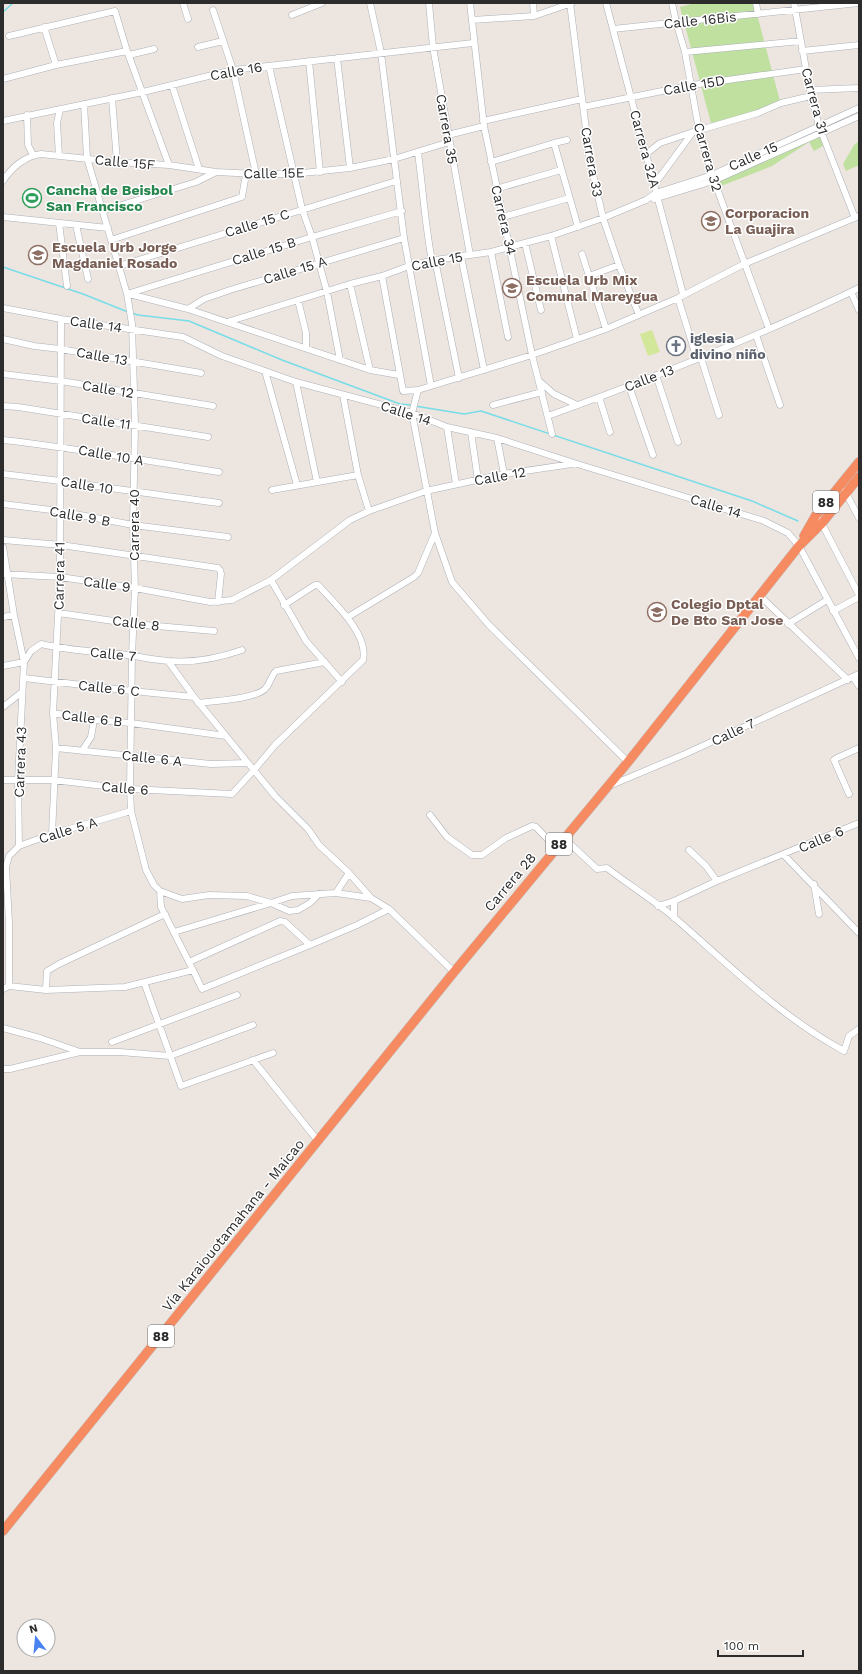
<svg xmlns="http://www.w3.org/2000/svg" width="862" height="1674" font-family="'Work Sans',sans-serif">
	<style>
		.green { fill: #bfe09f }
		.pitch { fill: #d3e79b }
		.lines { fill: none; stroke-linecap: round; stroke-linejoin: round }
		.stream { stroke: #78dde9; stroke-width: 1.5 }
		.minor-casing { stroke: #acb0b7; stroke-width: 7 }
		.highway-casing { stroke: #c4c4c4; stroke-width: 10 }
		.minor { stroke: #fff; stroke-width: 6 }
		.highway { stroke: #f68a61; stroke-width: 9 }
		.labels { text-anchor: middle; dominant-baseline: central; stroke-width: 3; stroke-linejoin: round; paint-order: stroke }
		.shield { fill: #fff; stroke: #6b6b6b; stroke-width: 1 }
		.shield-label { font-size: 13px; font-weight: bold; fill: #2c2c2c }
		.street-label { font-size: 14px; fill: #2c2c2c; stroke: #fff }
		.leisure-label { font-size: 14px; font-weight: bold; fill: #27864d; stroke: #fff; text-anchor: start }
		.education-label { font-size: 14px; font-weight: bold; fill: #785e54; stroke: #fff; text-anchor: start }
		.worship-label { font-size: 14px; font-weight: bold; fill: #5b616d; stroke: #fff; text-anchor: start }
	</style>
	<rect width="100%" height="100%" fill="#ede5df"/>
	<path class="green" d="M 695,3 L 754,3 L 781,105 L 711,123 L 680,7 Z
		M 818,129 L 828,143 L 814,151 L 809,142 L 772,166 L 711,190 L 711,179 Z
		M 859,141 L 859,168 L 857,166 L 846,171 L 843,164 L 854,145 Z"/>
	<path class="pitch" d="M 652,330 L 660,352 L 648,356 L 640,334 Z"/>
	<g class="lines">
		<path class="stream" d="M 3,12 L 13,3
			M 3,267 L 83,294 L 128,312
			M 132,313 L 138,315 L 189,321 L 282,360 L 400,404 L 411,405
			M 415,406 L 464,414 L 481,411 L 752,501 L 798,521"/>
		<defs>
			<path id="minor" d="M 183,3 L 188,19
				M 370,3 L 381,53 L 404,238 L 431,386
				M 429,3 L 433,47 L 470,255
				M 470,3 L 484,126 L 532,355 L 552,434
				M 533,3 L 534,16
				M 570,3 L 590,161 L 603,218 L 619,265 L 639,315
				M 606,3 L 683,294
				M 672,3 L 676,22 L 685,52 L 699,130 L 712,175 L 769,329
				M 756,3 L 758,14
				M 794,3 L 811,96 L 819,126 L 855,218
				M 213,10 L 233,70 L 256,174
				M 292,15 L 322,3
				M 472,20 L 534,16 L 572,3
				M 44,27 L 56,65
				M 613,29 L 859,3
				M 9,36 L 115,11 L 127,51 L 169,165
				M 198,47 L 223,41
				M 802,51 L 859,45
				M 685,52 L 801,41
				M 129,55 L 154,49
				M 337,58 L 350,168
				M 309,61 L 320,172
				M 269,66 L 302,209 L 312,237 L 327,292 L 340,360
				M 3,79 L 56,65 L 127,51
				M 172,85 L 199,169
				M 810,90 L 859,88
				M 112,98 L 117,162
				M 84,104 L 87,158 L 127,294 L 132,324 L 135,425 L 133,525 L 135,588 L 132,655 L 130,789 L 131,811 L 146,870 L 154,885 L 160,891 L 182,899 L 209,895 L 247,896 L 271,903 L 292,896 L 336,893 L 349,873
				M 583,107 L 692,85 L 806,69
				M 27,115 L 28,145 L 33,155
				M 3,121 L 143,92 L 233,70 L 473,43
				M 483,121 L 582,99
				M 448,135 L 484,126
				M 554,143 L 578,227
				M 418,153 C 423,189 425,225 432,261
				M 646,154 L 660,143 L 693,132
				M 59,156 L 57,123 L 60,109
				M 491,162 L 554,143 L 567,140
				M 3,181 C 11,168 25,156 41,154 L 117,162 L 169,165 L 216,172 L 256,174 L 293,174 L 350,168 L 394,159 L 449,142
				M 654,185 L 693,132 L 758,113 L 781,103 L 811,96
				M 496,189 L 561,170
				M 654,199 L 713,181 L 859,116
				M 102,211 L 196,182 L 216,172
				M 3,217 L 108,228
				M 503,217 L 569,198
				M 59,223 L 67,286
				M 76,225 L 88,279
				M 551,236 L 577,339
				M 111,240 L 242,197 L 246,174
				M 525,243 L 541,310
				M 491,252 L 508,337
				M 582,254 L 606,329
				M 461,256 L 484,370
				M 435,260 L 459,378
				M 119,266 L 396,181
				M 382,276 L 403,391 L 418,390 L 532,355 L 606,329 L 678,298 L 744,264 L 859,216
				M 589,276 L 619,265
				M 350,284 L 370,370
				M 851,292 L 859,310
				M 127,294 L 312,237 L 402,211
				M 129,294 L 188,309 L 370,370 L 399,375
				M 678,298 L 697,359
				M 298,300 L 306,333 L 306,348
				M 3,308 L 61,319 L 183,337 L 222,356 L 296,382 L 412,413 L 447,427 L 497,438 L 574,463 L 764,521 L 788,533 L 799,546 L 859,658
				M 188,309 L 204,299 L 230,290 L 404,238
				M 227,322 L 350,284 L 382,276 L 409,266 L 435,260 L 491,252 L 551,236 L 603,218 L 646,200 L 656,193 L 712,175 L 859,108
				M 756,335 L 780,405
				M 3,339 L 34,346 L 60,349 L 201,373
				M 701,358 L 719,415
				M 265,371 L 297,485
				M 3,374 L 61,381 L 213,406
				M 656,375 L 678,442
				M 539,381 L 554,394 L 577,405
				M 296,382 L 317,482
				M 629,386 L 653,455
				M 418,390 L 412,413 L 435,533 L 452,582 L 489,625 L 628,762
				M 343,395 L 358,475 L 369,511
				M 599,397 L 610,432
				M 493,405 L 542,392
				M 3,406 L 18,407 L 208,437
				M 548,416 C 653,378 758,337 859,288
				M 447,427 L 456,484
				M 471,432 L 478,480
				M 497,438 L 504,474
				M 3,440 C 75,448 147,461 219,472
				M 3,474 C 75,482 147,494 219,503
				M 272,490 L 358,475
				M 845,491 L 859,518
				M 3,504 L 59,511 L 133,525 L 228,537
				M 820,520 L 859,595
				M 3,540 L 61,545 L 218,568 L 220,570 L 221,574 L 218,602
				M 3,547 L 14,615 L 24,662 L 18,780 L 19,846
				M 3,574 L 60,577 L 135,588 L 210,602 L 232,600 L 271,580 L 350,520 L 369,511 L 426,491 L 504,474 L 572,464
				M 271,580 L 306,641 L 342,682
				M 759,595 L 848,680
				M 833,611 L 859,597
				M 59,613 L 134,624 L 214,631
				M 3,617 L 14,615
				M 348,617 L 414,577 L 418,573 L 435,533
				M 788,624 L 827,600
				M 168,661 L 194,697 L 275,796 L 308,829 L 319,845 L 349,873 L 371,898 L 389,909 L 454,972
				M 3,666 L 24,662 L 31,651 L 41,644 C 67,650 94,652 120,654 C 137,656 153,660 169,661 C 193,663 219,658 242,650
				M 853,677 L 859,686
				M 24,678 L 132,691 L 194,697
				M 198,703 C 213,701 255,699 265,689 C 270,684 271,676 276,671 L 325,662
				M 3,707 L 22,692
				M 53,713 L 94,720 L 131,723 L 226,736
				M 56,748 L 211,764 L 248,763
				M 82,751 L 91,737 L 94,720
				M 3,780 L 53,780 L 130,789 L 232,794 L 254,770 L 275,745 L 363,660 C 369,634 334,603 318,585 L 315,585 L 284,605
				M 609,786 L 685,754 L 859,674
				M 849,794 L 834,760 L 837,758 L 859,748
				M 430,815 L 447,837 L 472,855 L 482,855 L 506,838 L 532,826 L 536,827 L 556,848
				M 52,834 L 56,748 L 53,713 L 60,577 L 61,319
				M 564,838 L 597,869 L 607,868 C 629,885 655,901 676,919 C 729,965 781,1017 844,1051 L 849,1036 L 859,1029
				M 689,850 L 706,866 L 717,881
				M 784,855 L 859,933
				M 814,884 L 819,914
				M 336,893 L 371,898
				M 674,901 L 674,918
				M 658,906 L 674,901 L 717,881 L 859,823
				M 174,932 L 271,903 L 289,911 L 298,910 L 310,903 L 319,894
				M 310,945 L 357,925 L 389,909
				M 189,962 L 280,921 L 285,922 L 310,945 L 202,989 L 193,970
				M 144,982 L 181,1086 L 273,1053
				M 9,986 L 46,990 L 125,987 L 193,970 L 161,907 L 160,891
				M 3,989 L 9,986 L 9,923 L 6,867 L 9,856 L 19,846 L 52,834 L 131,811
				M 46,990 L 47,971 L 59,964 L 165,914
				M 3,1028 L 40,1038 L 80,1052
				M 112,1042 L 237,995
				M 253,1060 L 318,1141
				M 3,1069 L 10,1069 L 80,1052 L 120,1052 L 170,1056 L 253,1025"/>
			<path id="highway" d="M 804,536 L 816,515 L 859,462
				M 3,1531 L 454,972 L 628,762 L 799,546 L 822,523 L 859,477"/>
		</defs>
		<use href="#minor" class="minor-casing"/>
		<use href="#highway" class="highway-casing"/>
		<use href="#minor" class="minor"/>
		<use href="#highway" class="highway"/>
	</g>
	<defs>
		<symbol id="stadium-ring" viewBox="-11 -11 22 22"><circle r="9.5" fill="#fff" stroke="#2e9e5b" stroke-width="1.5"/><path d="M0-5a6.5 5 0 1 0 0 10a6.5 5 0 1 0 0-10ZM-3.5-1.8h7v3.6h-7Z" fill="#2e9e5b"/></symbol>
		<symbol id="school-ring" viewBox="-11 -11 22 22"><circle r="9.5" fill="#fff" stroke="#8d6e63" stroke-width="1.5"/><path d="M0-5L7-2L0 1L-7-2ZM-4 1L0 2.5L4 1V4Q0 6-4 4Z" fill="#8d6e63"/></symbol>
		<symbol id="church-ring" viewBox="-11 -11 22 22"><circle r="9.5" fill="#fff" stroke="#6b7280" stroke-width="1.5"/><path d="M-1.2-6h2.4v3.5h3.3v2.4h-3.3V6h-2.4V-.1h-3.3v-2.4h3.3Z" fill="#6b7280"/></symbol>
	</defs>
	<g fill-rule="evenodd">
		<use href="#stadium-ring" x="21" y="187" width="22" height="22"/>
		<use href="#school-ring" x="700" y="210" width="22" height="22"/>
		<use href="#school-ring" x="27" y="244" width="22" height="22"/>
		<use href="#school-ring" x="501" y="277" width="22" height="22"/>
		<use href="#church-ring" x="665" y="335" width="22" height="22"/>
		<use href="#school-ring" x="646" y="601" width="22" height="22"/>
	</g>
	<g class="labels">
		<g class="shield">
			<rect x="813" y="491" width="26" height="22" rx="3"/>
			<rect x="546" y="833" width="26" height="22" rx="3"/>
			<rect x="148" y="1325" width="26" height="22" rx="3"/>
		</g>
		<g class="shield-label">
			<text x="826" y="502">88</text>
			<text x="559" y="844">88</text>
			<text x="161" y="1336">88</text>
		</g>
		<g class="street-label">
			<text transform="translate(700 20) rotate(-6)">Calle 16Bis</text>
			<text transform="translate(236 71) rotate(-10)">Calle 16</text>
			<text transform="translate(694 85) rotate(-10)">Calle 15D</text>
			<text transform="translate(815 101) rotate(75)">Carrera 31</text>
			<text transform="translate(447 129) rotate(80)">Carrera 35</text>
			<text transform="translate(645 149) rotate(75)">Carrera 32A</text>
			<text transform="translate(753 156) rotate(-24)">Calle 15</text>
			<text transform="translate(708 157) rotate(74)">Carrera 32</text>
			<text transform="translate(125 162) rotate(5)">Calle 15F</text>
			<text transform="translate(592 162) rotate(80)">Carrera 33</text>
			<text transform="translate(274 173) rotate(-1)">Calle 15E</text>
			<text transform="translate(504 220) rotate(77)">Carrera 34</text>
			<text transform="translate(257 223) rotate(-17)">Calle 15 C</text>
			<text transform="translate(264 251) rotate(-17)">Calle 15 B</text>
			<text transform="translate(437 261) rotate(-11)">Calle 15</text>
			<text transform="translate(295 270) rotate(-17)">Calle 15 A</text>
			<text transform="translate(96 324) rotate(8)">Calle 14</text>
			<text transform="translate(102 356) rotate(10)">Calle 13</text>
			<text transform="translate(649 378) rotate(-21)">Calle 13</text>
			<text transform="translate(108 389) rotate(9)">Calle 12</text>
			<text transform="translate(406 413) rotate(18)">Calle 14</text>
			<text transform="translate(106 421) rotate(8)">Calle 11</text>
			<text transform="translate(111 455) rotate(10)">Calle 10 A</text>
			<text transform="translate(500 476) rotate(-10)">Calle 12</text>
			<text transform="translate(87 485) rotate(9)">Calle 10</text>
			<text transform="translate(716 506) rotate(17)">Calle 14</text>
			<text transform="translate(80 516) rotate(10)">Calle 9 B</text>
			<text transform="translate(134 525) rotate(-90)">Carrera 40</text>
			<text transform="translate(59 576) rotate(-89)">Carrera 41</text>
			<text transform="translate(107 584) rotate(8)">Calle 9</text>
			<text transform="translate(136 623) rotate(7)">Calle 8</text>
			<text transform="translate(113 654) rotate(6)">Calle 7</text>
			<text transform="translate(109 688) rotate(6)">Calle 6 C</text>
			<text transform="translate(92 718) rotate(7)">Calle 6 B</text>
			<text transform="translate(733 732) rotate(-25)">Calle 7</text>
			<text transform="translate(152 758) rotate(6)">Calle 6 A</text>
			<text transform="translate(20 762) rotate(-88)">Carrera 43</text>
			<text transform="translate(125 788) rotate(5)">Calle 6</text>
			<text transform="translate(68 830) rotate(-17)">Calle 5 A</text>
			<text transform="translate(821 839) rotate(-23)">Calle 6</text>
			<text transform="translate(510 882) rotate(-50)">Carrera 28</text>
			<text transform="translate(233 1225) rotate(-51)">Vía Karaiouotamahana - Maicao</text>
		</g>
		<g class="leisure-label">
			<text x="46" y="190">Cancha de Beisbol<tspan x="46" dy="16">San Francisco</tspan></text>
		</g>
		<g class="education-label">
			<text x="725" y="213">Corporacion<tspan x="725" dy="16">La Guajira</tspan></text>
			<text x="52" y="247">Escuela Urb Jorge<tspan x="52" dy="16">Magdaniel Rosado</tspan></text>
			<text x="526" y="280">Escuela Urb Mix<tspan x="526" dy="16">Comunal Mareygua</tspan></text>
			<text x="671" y="604">Colegio Dptal<tspan x="671" dy="16">De Bto San Jose</tspan></text>
		</g>
		<g class="worship-label">
			<text x="690" y="338">iglesia<tspan x="690" dy="16">divino niño</tspan></text>
		</g>
	</g>
	<rect width="862" height="1674" fill="none" stroke="#2c2c2c" stroke-width="8"/>
	<g transform="translate(36 1638) rotate(344)"><circle r="19" fill="#ffffff" stroke="#ababab"/>
	<path d="M0-3L7 15L0 10L-7 15Z" fill="#4883f1"/>
	<text y="-6" font-size="11" font-weight="bold" text-anchor="middle" fill="#2c2c2c">N</text>
	</g>
	<path d="M718 1650v6h85v-6" fill="none" stroke="#2c2c2c" stroke-width="2"/>
	<text x="724" y="1650" font-size="12" fill="#2c2c2c" stroke="#ffffff" stroke-width="3" paint-order="stroke">100 m</text>
</svg>
